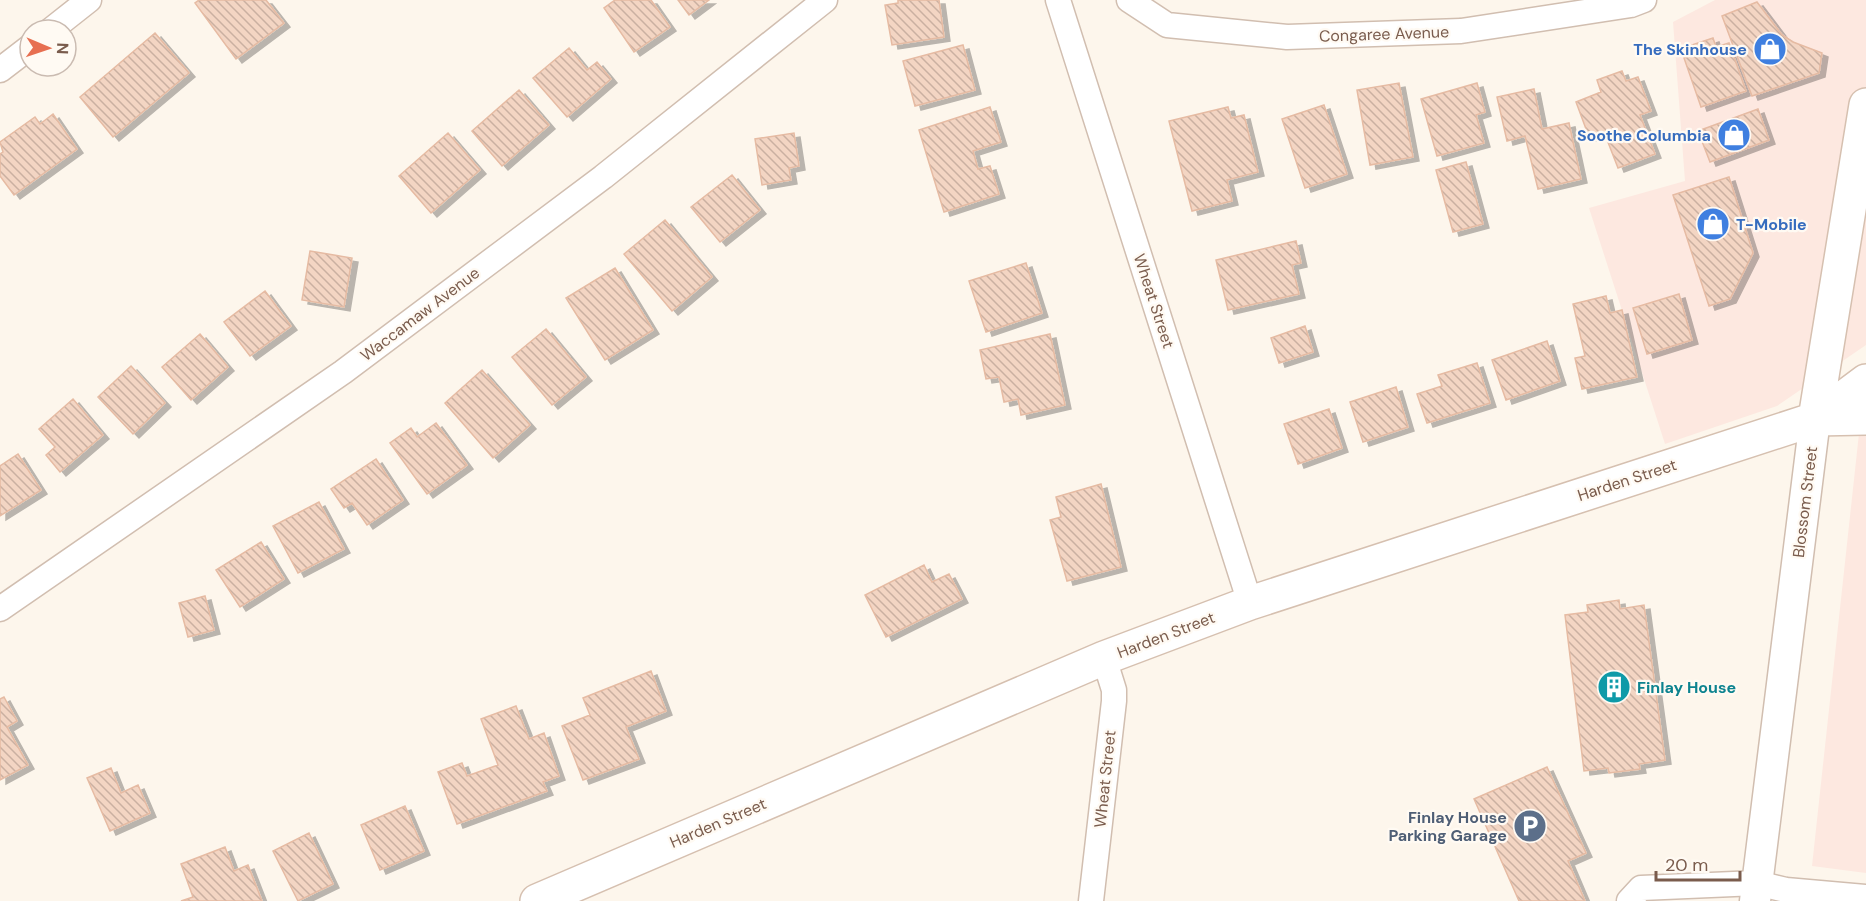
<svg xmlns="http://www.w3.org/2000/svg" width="1866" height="901" font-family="'DM Sans',sans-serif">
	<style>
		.commercial { fill: #fde8e0 }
		.building { fill: url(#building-back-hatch); stroke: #e6bba3; stroke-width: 1.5; filter: url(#shadow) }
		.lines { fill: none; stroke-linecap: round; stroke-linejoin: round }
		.minor-casing { stroke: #d1beb0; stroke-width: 27 }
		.tertiary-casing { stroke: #d1beb0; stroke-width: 33 }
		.secondary-casing { stroke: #d6c0b0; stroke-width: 36 }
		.minor { stroke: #fff; stroke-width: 24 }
		.tertiary { stroke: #fff; stroke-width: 30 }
		.secondary { stroke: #fff; stroke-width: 33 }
		.labels { text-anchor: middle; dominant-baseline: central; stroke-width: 4.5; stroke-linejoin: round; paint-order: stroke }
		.street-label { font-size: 16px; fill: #7a5c4d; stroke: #fffaf3 }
		.shop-label { font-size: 16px; font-weight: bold; fill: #366cbe; stroke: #fffaf3; text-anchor: end }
		.culture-label { font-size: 16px; font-weight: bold; fill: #0d838f; stroke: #fffaf3; text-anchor: start }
		.service-label { font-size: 16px; font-weight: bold; fill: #4e5e75; stroke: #fffaf3; text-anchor: end }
	</style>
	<defs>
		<pattern id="building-back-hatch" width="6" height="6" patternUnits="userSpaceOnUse" patternTransform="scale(1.5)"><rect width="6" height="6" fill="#f3d5c3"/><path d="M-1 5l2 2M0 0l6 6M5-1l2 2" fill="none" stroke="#cab0a1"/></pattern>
		<filter id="shadow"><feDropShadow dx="6" dy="4" stdDeviation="0" flood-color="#0004"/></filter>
	</defs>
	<rect width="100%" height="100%" fill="#fdf6ec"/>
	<path class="commercial" d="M 1715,0 L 1866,0 L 1866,345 L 1777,406 L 1665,444 L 1589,208 L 1685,181 L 1673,22 Z
		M 1866,369 L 1866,873 L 1812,866 Z"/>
	<path class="building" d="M 199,0 L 266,0 L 284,23 L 236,59 L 195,3 Z
		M 615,0 L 651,0 L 670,27 L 634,52 L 604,8 Z
		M 678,0 L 709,0 L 689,15 Z
		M 898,0 L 939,0 L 944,37 L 892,45 L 885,5 L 898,3 Z
		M 1757,2 L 1782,35 L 1793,42 L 1822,53 L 1819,73 L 1752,96 L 1722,16 Z
		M 155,33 L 189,73 L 113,137 L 80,97 Z
		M 1713,38 L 1716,47 L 1729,43 L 1746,91 L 1701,107 L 1684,58 L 1695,54 L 1692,45 Z
		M 963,45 L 975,90 L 915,106 L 903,61 Z
		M 569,48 L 587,70 L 597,62 L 611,79 L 567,117 L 533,78 Z
		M 1622,71 L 1626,81 L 1638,77 L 1651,111 L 1640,115 L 1655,154 L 1618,168 L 1604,132 L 1589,137 L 1576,102 L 1601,92 L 1597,80 Z
		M 1399,83 L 1413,157 L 1370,165 L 1357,90 Z
		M 1477,83 L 1485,112 L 1476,115 L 1484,143 L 1437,156 L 1421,99 Z
		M 1534,89 L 1542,129 L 1569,123 L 1581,179 L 1538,189 L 1525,136 L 1507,141 L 1497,97 Z
		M 519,90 L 549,125 L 502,166 L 472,131 Z
		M 1324,105 L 1347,174 L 1305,188 L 1282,119 Z
		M 990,107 L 1001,142 L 973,151 L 978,169 L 990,166 L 999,194 L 944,212 L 919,130 Z
		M 1228,107 L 1231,118 L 1244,115 L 1258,172 L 1227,180 L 1232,201 L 1192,211 L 1169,121 Z
		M 1758,109 L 1769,140 L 1710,162 L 1698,131 Z
		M 53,114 L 77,149 L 14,195 L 0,176 L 0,154 L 3,152 L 0,142 L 35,117 L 40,124 Z
		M 448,133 L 480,170 L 431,213 L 399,176 Z
		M 794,133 L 799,166 L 789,168 L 791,180 L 762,185 L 755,139 Z
		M 1466,162 L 1483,224 L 1453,232 L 1436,170 Z
		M 732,175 L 760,210 L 720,242 L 691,207 Z
		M 1729,177 L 1753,253 L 1730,299 L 1709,306 L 1673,195 Z
		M 665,220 L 712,277 L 672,311 L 624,254 Z
		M 1296,241 L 1301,263 L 1292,265 L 1299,294 L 1228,310 L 1216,260 Z
		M 310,251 L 352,258 L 344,307 L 302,300 Z
		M 1026,263 L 1042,313 L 986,332 L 969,281 Z
		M 615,268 L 653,330 L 605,360 L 566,298 Z
		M 265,291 L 291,326 L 250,356 L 224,322 Z
		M 1679,294 L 1692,340 L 1647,354 L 1633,308 Z
		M 1606,296 L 1610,313 L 1622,310 L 1637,377 L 1582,389 L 1575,358 L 1585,356 L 1573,304 Z
		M 1305,326 L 1313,352 L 1279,363 L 1271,338 Z
		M 546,329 L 586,377 L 552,405 L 512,357 Z
		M 200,334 L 228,367 L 191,400 L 162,367 Z
		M 1050,334 L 1065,405 L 1021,415 L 1018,399 L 1004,402 L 999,377 L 986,379 L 980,350 Z
		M 1547,341 L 1560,381 L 1506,400 L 1492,360 Z
		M 1477,363 L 1490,403 L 1427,423 L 1417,394 L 1442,386 L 1438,375 Z
		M 131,366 L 165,403 L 133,434 L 98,397 Z
		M 482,370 L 530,425 L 493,458 L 445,403 Z
		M 1396,387 L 1408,427 L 1363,442 L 1350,402 Z
		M 73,399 L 103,435 L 60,472 L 46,455 L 55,447 L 39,429 Z
		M 1329,409 L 1342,448 L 1298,464 L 1284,424 Z
		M 436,423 L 467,465 L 427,494 L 390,443 L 411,428 L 417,437 Z
		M 18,454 L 41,490 L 0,516 L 0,466 Z
		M 376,459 L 403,500 L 367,525 L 352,503 L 344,508 L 331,489 Z
		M 1101,484 L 1121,567 L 1067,581 L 1050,520 L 1061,517 L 1056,497 Z
		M 319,502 L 344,549 L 298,573 L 273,526 Z
		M 261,542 L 284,579 L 240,607 L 216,570 Z
		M 924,565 L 932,582 L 949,574 L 962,599 L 886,637 L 865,595 Z
		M 205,596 L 214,630 L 188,637 L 179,603 Z
		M 1619,600 L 1620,609 L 1644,605 L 1665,760 L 1639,764 L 1640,769 L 1609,773 L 1608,768 L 1584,771 L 1565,615 L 1588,612 L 1587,605 Z
		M 651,671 L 666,711 L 626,727 L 639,759 L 583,780 L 562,726 L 590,715 L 583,698 Z
		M 4,697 L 17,721 L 7,727 L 28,765 L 0,780 L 0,699 Z
		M 516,706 L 529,739 L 544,733 L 559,776 L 543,782 L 547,791 L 457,824 L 438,772 L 462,763 L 467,776 L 498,765 L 481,719 Z
		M 1547,767 L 1586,853 L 1568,861 L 1585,901 L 1519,901 L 1474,799 Z
		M 111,768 L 121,793 L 138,785 L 150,813 L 110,831 L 87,778 Z
		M 405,806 L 424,851 L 380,870 L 361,825 Z
		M 309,833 L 333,884 L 298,901 L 273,851 Z
		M 225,847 L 234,871 L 248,865 L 262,901 L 181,901 L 193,897 L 181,864 Z"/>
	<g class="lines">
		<defs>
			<path id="minor" d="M 1058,0 L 1250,603
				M 1129,0 L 1167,25 L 1287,37 L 1461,31 L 1631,5 L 1644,0
				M 51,30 L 89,0
				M 0,70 L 30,47
				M 0,609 L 343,372 L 603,177 L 825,0
				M 1091,901 L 1114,701 L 1114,690 L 1104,658
				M 1629,901 L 1641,888 L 1757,883 L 1786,890 L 1866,897"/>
			<path id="tertiary" d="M 1755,901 L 1815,419"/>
			<path id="secondary" d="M 1815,419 L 1866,105
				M 1815,419 L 1866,381
				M 537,901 L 1104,658 L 1250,603 L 1815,419 L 1866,418"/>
		</defs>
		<use href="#minor" class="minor-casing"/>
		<use href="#tertiary" class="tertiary-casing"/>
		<use href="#secondary" class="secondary-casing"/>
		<use href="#minor" class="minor"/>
		<use href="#tertiary" class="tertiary"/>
		<use href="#secondary" class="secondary"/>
	</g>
	<defs>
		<symbol id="shop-disc" viewBox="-11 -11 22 22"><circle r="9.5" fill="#3f7fe0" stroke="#fffaf3"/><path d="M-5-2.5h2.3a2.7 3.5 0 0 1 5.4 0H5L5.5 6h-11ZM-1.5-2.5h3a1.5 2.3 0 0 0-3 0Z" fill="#fff"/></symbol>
		<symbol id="building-disc" viewBox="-11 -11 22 22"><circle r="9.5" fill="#0f9aa8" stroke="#fffaf3"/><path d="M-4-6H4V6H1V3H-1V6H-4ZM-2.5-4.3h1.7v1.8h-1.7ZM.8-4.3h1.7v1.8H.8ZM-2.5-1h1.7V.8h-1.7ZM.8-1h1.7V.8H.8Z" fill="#fff"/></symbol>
		<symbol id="parking-disc" viewBox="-11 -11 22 22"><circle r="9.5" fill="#5c6f8a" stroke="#fffaf3"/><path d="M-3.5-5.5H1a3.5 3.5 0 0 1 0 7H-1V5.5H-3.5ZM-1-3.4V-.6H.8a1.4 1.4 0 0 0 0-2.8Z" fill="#fff"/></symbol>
	</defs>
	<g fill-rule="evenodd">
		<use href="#shop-disc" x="1751" y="30" width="38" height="38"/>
		<use href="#shop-disc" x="1715" y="116" width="38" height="38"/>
		<use href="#shop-disc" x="1694" y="205" width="38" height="38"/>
		<use href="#building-disc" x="1595" y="668" width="38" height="38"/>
		<use href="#parking-disc" x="1511" y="807" width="38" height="38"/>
	</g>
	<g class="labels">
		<g class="street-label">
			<text transform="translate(1384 34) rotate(-2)">Congaree Avenue</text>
			<text transform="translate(1154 301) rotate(72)">Wheat Street</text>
			<text transform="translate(420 314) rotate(-37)">Waccamaw Avenue</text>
			<text transform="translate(1627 480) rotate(-18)">Harden Street</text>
			<text transform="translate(1805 502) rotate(-83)">Blossom Street</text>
			<text transform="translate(1166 635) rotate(-21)">Harden Street</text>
			<text transform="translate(1105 779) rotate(-84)">Wheat Street</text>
			<text transform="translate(718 823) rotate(-23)">Harden Street</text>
		</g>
		<g class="shop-label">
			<text x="1747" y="49">The Skinhouse</text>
			<text x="1711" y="135">Soothe Columbia</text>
			<text x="1736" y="224" text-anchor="start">T-Mobile</text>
		</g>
		<g class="culture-label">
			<text x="1637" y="687">Finlay House</text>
		</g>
		<g class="service-label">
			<text x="1507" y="817">Finlay House<tspan x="1507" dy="18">Parking Garage</tspan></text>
		</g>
	</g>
	<g transform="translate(48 48) rotate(92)"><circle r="28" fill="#fffaf3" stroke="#cabbb1" stroke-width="1.5"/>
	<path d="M0-4.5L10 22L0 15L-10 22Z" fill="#e76f51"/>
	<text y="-9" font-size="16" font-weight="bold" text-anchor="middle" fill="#7a5c4d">N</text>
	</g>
	<path d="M1656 871v9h84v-9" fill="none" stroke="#7a5c4d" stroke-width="3"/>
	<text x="1665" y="871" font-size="18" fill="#7a5c4d" stroke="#fffaf3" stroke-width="4.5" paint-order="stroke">20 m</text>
</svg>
